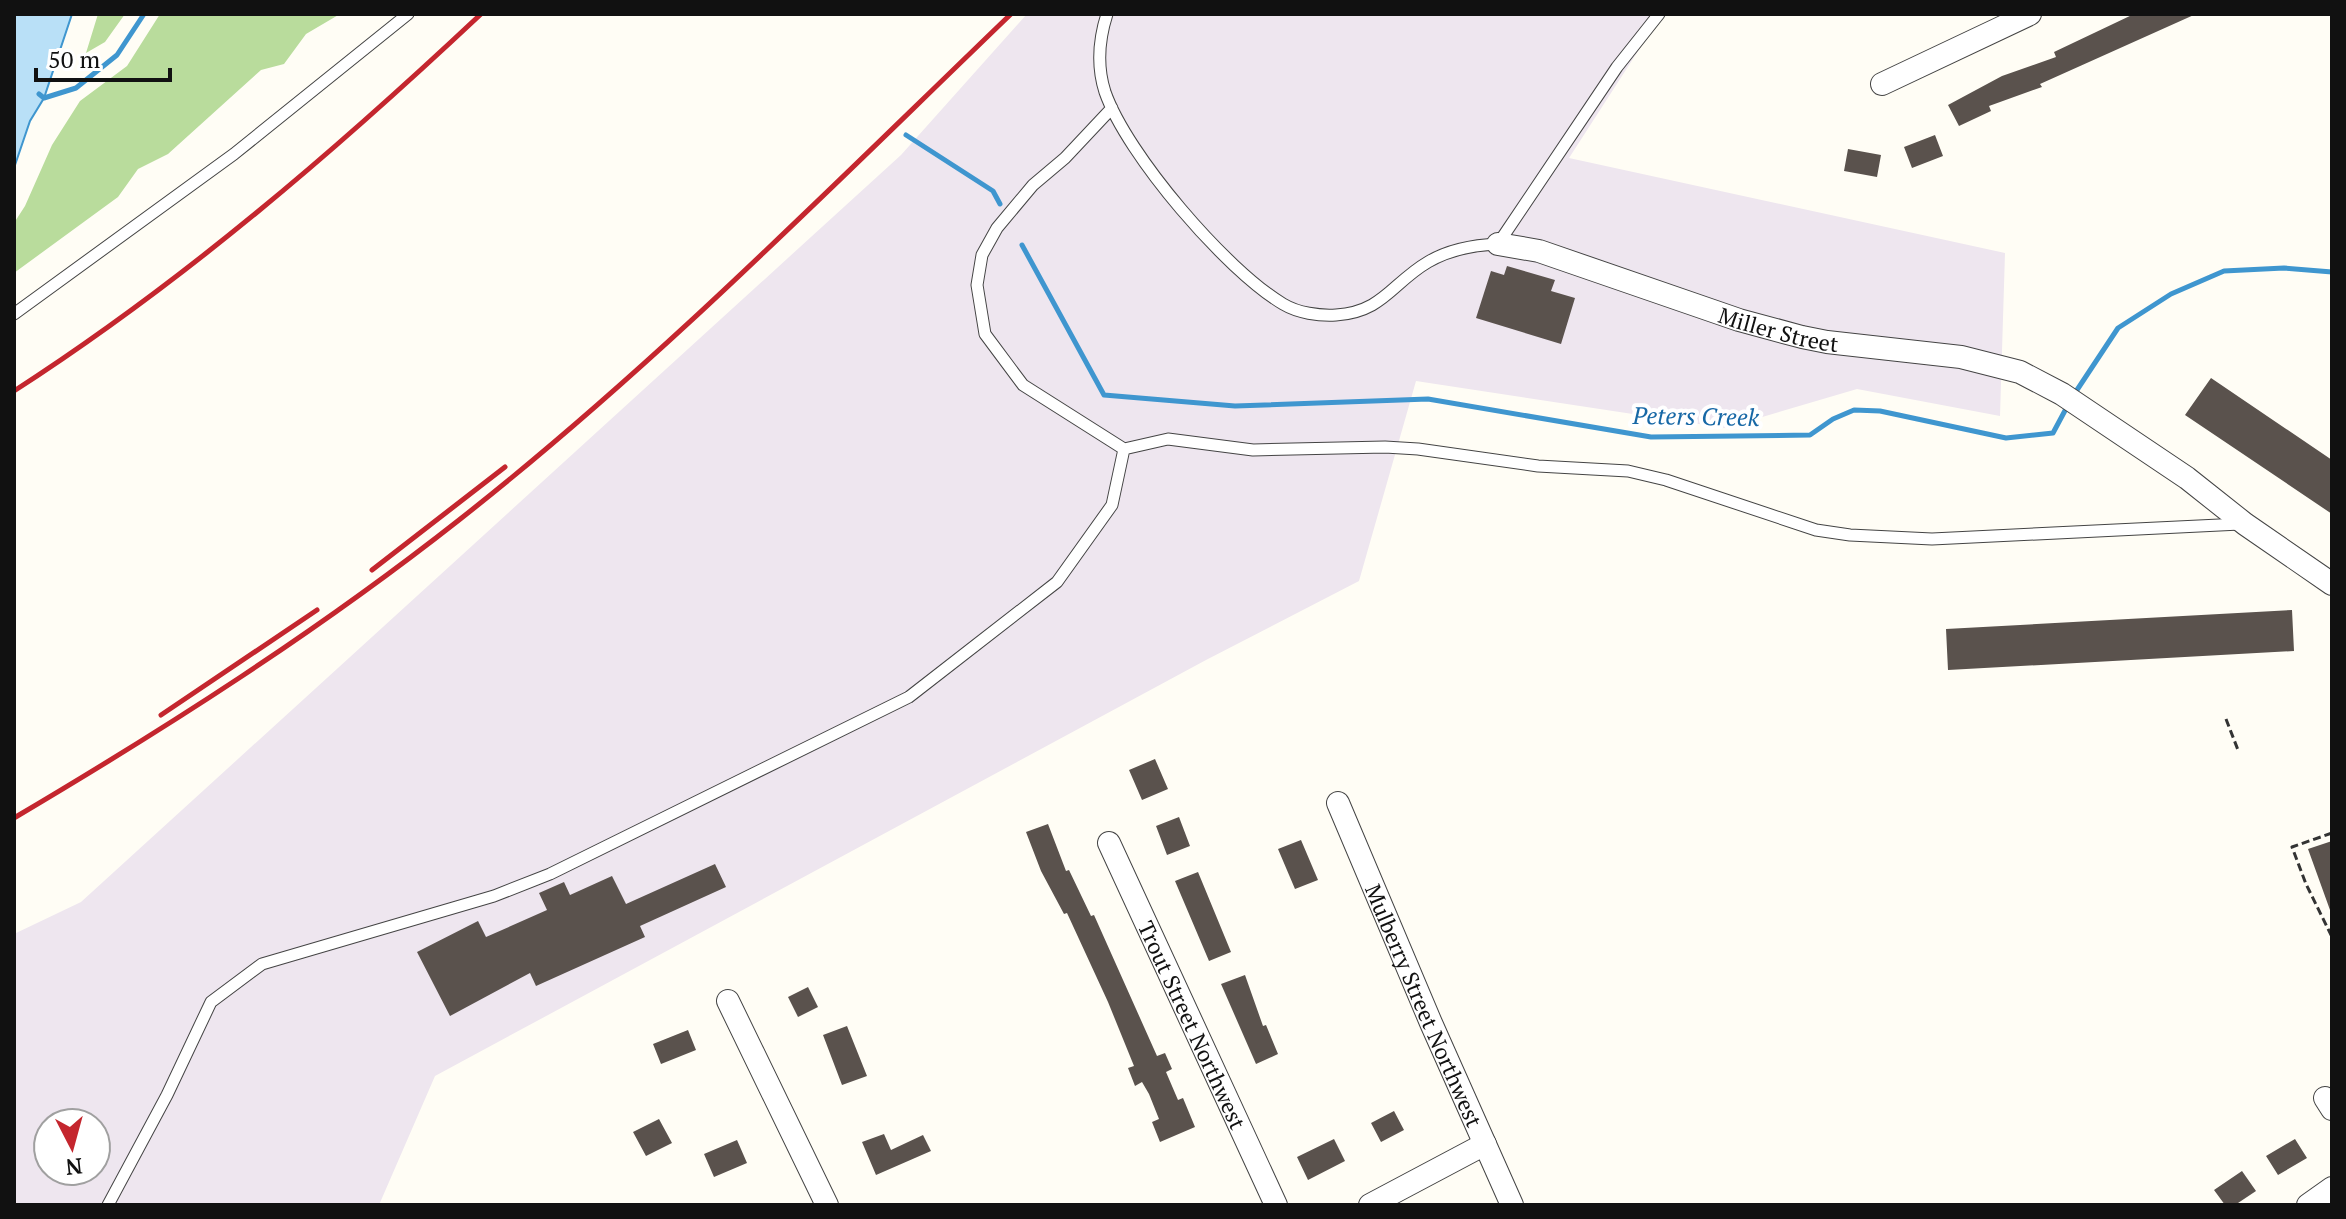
<svg xmlns="http://www.w3.org/2000/svg" width="2346" height="1219" font-family="'PT Serif',serif">
	<style>
		.industrial { fill: #eee6ef; fill-rule: evenodd }
		.forest { fill: #b9dc9c }
		.water { fill: #b9e0f7; stroke: #3f96cf; stroke-width: 2 }
		.lines { fill: none; stroke-linecap: round; stroke-linejoin: round }
		.stream { stroke: #3f96cf; stroke-width: 5 }
		.building { fill: #5a524d }
		.service-casing { stroke: #444; stroke-width: 13 }
		.minor-casing { stroke: #444; stroke-width: 24 }
		.path { stroke: #333; stroke-width: 3; stroke-dasharray: 8 4; stroke-linecap: butt }
		.service { stroke: #fff; stroke-width: 11 }
		.minor { stroke: #fff; stroke-width: 22 }
		.rail { stroke: #c4262e; stroke-width: 5 }
		.labels { text-anchor: middle; dominant-baseline: central; stroke-width: 8; stroke-linejoin: round; paint-order: stroke }
		.street-label { font-size: 22px; fill: #111; stroke: #fff }
		.water-label { font-size: 24px; font-style: italic; fill: #1768a6; stroke: #fff }
	</style>
	<rect width="100%" height="100%" fill="#fffdf5"/>
	<path class="industrial" d="M 1027,14 L 1662,14 L 1569,158 L 2005,253 L 2000,416 L 1857,389 L 1725,428 L 1416,381 L 1359,581 L 1206,660 L 435,1076 L 379,1205 L 14,1205 L 14,934 L 81,902 L 901,155 ZM 48,1123 L 96,1123 L 96,1171 L 48,1171 Z"/>
	<path class="forest" d="M 98,14 L 125,14 L 105,42 L 86,53 Z
		M 160,14 L 340,14 L 306,34 L 284,64 L 261,70 L 168,154 L 138,169 L 118,197 L 14,273 L 14,223 L 25,206 L 52,145 L 80,101 L 127,66 Z"/>
	<path class="water" d="M 14,14 L 72,14 L 44,98 L 30,121 L 14,168 Z"/>
	<g class="lines">
		<path class="stream" d="M 39,94 L 44,98 L 76,88 L 117,55 L 144,14
			M 906,135 L 993,191 L 1000,204
			M 1022,245 L 1104,395 L 1235,406 L 1428,399 L 1651,437 L 1810,435 L 1833,419 L 1854,410 L 1880,411 L 2006,438 L 2053,433 L 2068,405
			M 2075,393 L 2118,328 L 2171,294 L 2224,271 L 2284,268 L 2332,272"/>
	</g>
	<path class="building" d="M 2134,14 L 2196,14 L 2040,84 L 2042,87 L 1989,106 L 1991,111 L 1959,126 L 1948,105 L 2002,76 L 2056,57 L 2054,52 Z
		M 1935,135 L 1943,156 L 1912,168 L 1904,147 Z
		M 1848,149 L 1881,155 L 1877,177 L 1844,171 Z
		M 1507,266 L 1555,280 L 1551,291 L 1575,298 L 1561,344 L 1476,318 L 1491,271 L 1504,275 Z
		M 2211,378 L 2332,460 L 2332,514 L 2185,415 Z
		M 2292,610 L 2294,651 L 1948,670 L 1946,629 Z
		M 1155,759 L 1168,789 L 1142,800 L 1129,770 Z
		M 1179,817 L 1190,846 L 1167,855 L 1156,826 Z
		M 1048,824 L 1066,871 L 1069,870 L 1091,916 L 1094,915 L 1157,1056 L 1165,1053 L 1172,1069 L 1166,1072 L 1178,1100 L 1183,1098 L 1195,1127 L 1160,1142 L 1152,1122 L 1159,1119 L 1149,1094 L 1142,1082 L 1135,1086 L 1128,1068 L 1134,1066 L 1108,1002 L 1067,913 L 1064,914 L 1041,871 L 1026,832 Z
		M 1301,840 L 1318,880 L 1295,889 L 1278,849 Z
		M 2332,841 L 2332,910 L 2330,910 L 2308,849 Z
		M 715,864 L 726,887 L 640,926 L 645,937 L 536,986 L 530,973 L 450,1016 L 417,952 L 478,921 L 486,937 L 547,910 L 539,893 L 564,882 L 570,895 L 612,876 L 626,904 Z
		M 1198,872 L 1231,952 L 1209,961 L 1175,881 Z
		M 1245,975 L 1263,1026 L 1266,1025 L 1278,1054 L 1256,1064 L 1221,984 Z
		M 808,987 L 818,1007 L 798,1017 L 788,997 Z
		M 847,1026 L 867,1076 L 842,1085 L 823,1035 Z
		M 688,1030 L 696,1050 L 661,1064 L 653,1044 Z
		M 1394,1111 L 1404,1130 L 1381,1142 L 1371,1123 Z
		M 659,1119 L 672,1143 L 646,1156 L 633,1132 Z
		M 884,1134 L 891,1150 L 923,1135 L 931,1151 L 876,1175 L 862,1142 Z
		M 1334,1139 L 1345,1161 L 1308,1180 L 1297,1157 Z
		M 2295,1139 L 2307,1158 L 2278,1175 L 2266,1156 Z
		M 737,1140 L 747,1163 L 714,1177 L 704,1154 Z
		M 2242,1171 L 2256,1191 L 2235,1205 L 2225,1205 L 2214,1190 Z"/>
	<g class="lines">
		<defs>
			<path id="service" d="M 1107,14 C 1099,39 1097,67 1105,92 C 1127,155 1226,270 1283,304 C 1298,313 1319,316 1336,315 C 1383,312 1392,283 1428,262 C 1450,249 1473,245 1498,244 L 1617,67 L 1659,14
				M 14,314 L 234,154 L 408,14
				M 1124,449 L 1168,439 L 1253,450 L 1385,447 L 1418,449 L 1538,466 L 1628,471 L 1666,480 L 1816,530 L 1850,535 L 1932,539 L 2240,524
				M 108,1205 L 167,1095 L 211,1002 L 262,964 L 494,896 L 550,874 L 909,697 L 1057,582 L 1112,505 L 1124,449 L 1023,385 L 985,334 L 977,285 L 982,255 L 997,228 L 1033,185 L 1065,158 L 1112,108"/>
			<g id="minor">
				<path d="M 1882,84 L 2030,14"/>
				<path id="s1" d="M 1498,244 L 1539,251 L 1739,320 L 1802,337 L 1827,342 L 1961,357 L 2020,372 L 2062,394 L 2187,478 L 2245,524 L 2332,584"/>
				<path id="s2" d="M 1338,803 L 1431,1023 L 1512,1205"/>
				<path id="s3" d="M 1109,843 L 1276,1205"/>
				<path d="M 728,1001 L 827,1205"/>
				<path d="M 2325,1098 L 2332,1109"/>
				<path d="M 1370,1205 L 1485,1144"/>
				<path d="M 2308,1205 L 2332,1188"/>
			</g>
		</defs>
		<use href="#service" class="service-casing"/>
		<use href="#minor" class="minor-casing"/>
		<path class="path" d="M 2226,719 L 2238,750
			M 2332,833 L 2292,847 L 2306,884 L 2332,937"/>
		<use href="#service" class="service"/>
		<use href="#minor" class="minor"/>
		<path class="rail" d="M 14,391 C 183,282 335,151 481,14
			M 372,570 L 505,467
			M 161,715 L 317,610
			M 14,818 C 168,727 318,631 459,520 C 655,366 831,187 1011,14"/>
	</g>
	<g class="labels">
		<g class="street-label">
			<text stroke="none"><textPath href="#s1" startOffset="294">Miller Street</textPath></text>
			<text stroke="none"><textPath href="#s2" startOffset="220">Mulberry Street Northwest</textPath></text>
			<text stroke="none"><textPath href="#s3" startOffset="200">Trout Street Northwest</textPath></text>
		</g>
		<g class="water-label">
			<text transform="translate(1696 416) rotate(1)">Peters Creek</text>
		</g>
	</g>
	<rect width="2346" height="1219" fill="none" stroke="#111111" stroke-width="32"/>
	<g transform="translate(72 1147) rotate(174)"><circle r="38" fill="#ffffff" stroke="#a0a0a0" stroke-width="2"/>
	<path d="M0-6L14 30L0 20L-14 30Z" fill="#c4262e"/>
	<text y="-12" font-size="22" font-weight="bold" text-anchor="middle" fill="#111111">N</text>
	</g>
	<path d="M36 68v12h134v-12" fill="none" stroke="#111111" stroke-width="4"/>
	<text x="48" y="68" font-size="24" fill="#111111" stroke="#ffffff" stroke-width="6" paint-order="stroke">50 m</text>
</svg>
